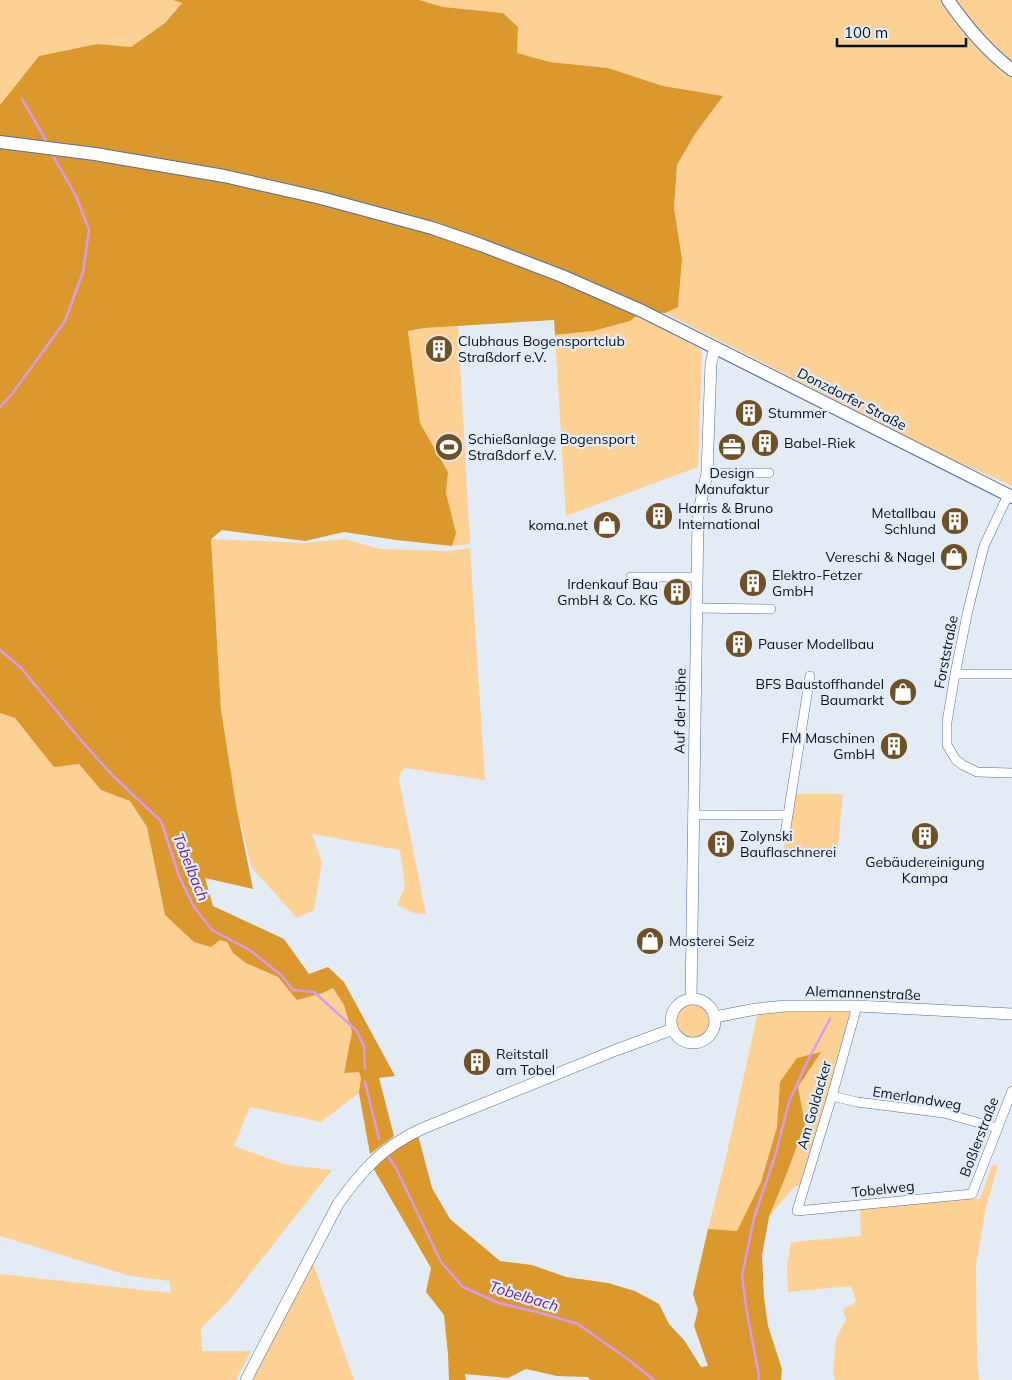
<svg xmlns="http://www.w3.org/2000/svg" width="1012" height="1380" font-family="Mulish,sans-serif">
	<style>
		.green { fill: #fdd093 }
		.forest { fill: #da982d }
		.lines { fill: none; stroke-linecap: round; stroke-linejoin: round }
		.stream { stroke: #d69af4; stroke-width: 2.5 }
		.minor-casing { stroke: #4d719e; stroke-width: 10 }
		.tertiary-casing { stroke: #4d719e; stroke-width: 12 }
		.secondary-casing { stroke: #4d719e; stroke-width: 14 }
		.minor { stroke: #fff; stroke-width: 9 }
		.tertiary { stroke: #fff; stroke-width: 11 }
		.secondary { stroke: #fff; stroke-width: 12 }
		.labels { text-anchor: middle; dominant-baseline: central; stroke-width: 4.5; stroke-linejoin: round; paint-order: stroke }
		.poi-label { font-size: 14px; fill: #051223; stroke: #e3ebf5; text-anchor: start }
		.street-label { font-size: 14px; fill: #051223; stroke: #e3ebf5 }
		.water-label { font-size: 15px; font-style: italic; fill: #6f258d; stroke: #e3ebf5 }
	</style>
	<rect width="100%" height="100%" fill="#e3ebf5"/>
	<path class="green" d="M 0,0 L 173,0 L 182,3 L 165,23 L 131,47 L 97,44 L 39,56 L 0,105 Z
		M 419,0 L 943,0 L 1012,76 L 1012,486 L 934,451 L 665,313 L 678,307 L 682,259 L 674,208 L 677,165 L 695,134 L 722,96 L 663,86 L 608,68 L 550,62 L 516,53 L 518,27 L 503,13 L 443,7 Z
		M 953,0 L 1012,0 L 1012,63 C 991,43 970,24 953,0 Z
		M 636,315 L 702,350 L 698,467 L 566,516 L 555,335 L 593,331 L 630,321 Z
		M 458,326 L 470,544 L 452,546 L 456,533 L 446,493 L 448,472 L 420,423 L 408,331 L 424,328 Z
		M 211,539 L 306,543 L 345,539 L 380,549 L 448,551 L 470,548 L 485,780 L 405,768 L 401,772 L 399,780 L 426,914 L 414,913 L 397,905 L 405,887 L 400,850 L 312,834 L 322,862 L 314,910 L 297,918 L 252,868 L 236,805 L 221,710 Z
		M 0,713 L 15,718 L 54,766 L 79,764 L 101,790 L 130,801 L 147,827 L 165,915 L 227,942 L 233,953 L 246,963 L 278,977 L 298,1000 L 323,993 L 333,988 L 344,1005 L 352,1032 L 344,1072 L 359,1072 L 362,1078 L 359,1093 L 321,1122 L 250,1107 L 234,1146 L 287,1165 L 332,1170 L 227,1303 L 201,1328 L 202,1351 L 251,1351 L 236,1380 L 0,1380 L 0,1274 L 171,1293 L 170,1281 L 130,1276 L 0,1236 Z
		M 791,794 L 843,794 L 837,856 L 783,855 Z
		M675 1021a18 18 0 1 1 36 0a18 18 0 1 1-36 0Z
		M 762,1011 L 852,1011 L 802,1184 L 793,1188 L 769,1217 L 787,1173 L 805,1124 L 798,1087 L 820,1052 L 780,1082 L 777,1127 L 761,1182 L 737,1231 L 708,1229 L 725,1162 L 757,1016 Z
		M 992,1165 L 998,1166 L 986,1207 L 976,1265 L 977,1356 L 979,1380 L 835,1380 L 833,1373 L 836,1339 L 846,1319 L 843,1309 L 856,1302 L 851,1286 L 788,1292 L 787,1266 L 791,1242 L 861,1236 L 860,1208 L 966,1198 L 980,1199 Z
		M 312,1265 L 314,1266 L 354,1380 L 252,1380 Z"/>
	<path class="forest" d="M 173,0 L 419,0 L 443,7 L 503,13 L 518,27 L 517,53 L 550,62 L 608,68 L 663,86 L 723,96 L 695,134 L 677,165 L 674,208 L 682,259 L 678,307 L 665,313 L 642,311 L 630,321 L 593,331 L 555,335 L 554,320 L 424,328 L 408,331 L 420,423 L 448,472 L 446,493 L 456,533 L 452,546 L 396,540 L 344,532 L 305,541 L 222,530 L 211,539 L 221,710 L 236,805 L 253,889 L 205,878 L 213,906 L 284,939 L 309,974 L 328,967 L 344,982 L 395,1076 L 379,1078 L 394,1136 L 370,1154 L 359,1093 L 361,1078 L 359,1072 L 344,1073 L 352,1032 L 344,1005 L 333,988 L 323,993 L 297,1000 L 278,977 L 246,963 L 233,953 L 227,942 L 220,940 L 211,947 L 194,942 L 165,915 L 147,827 L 130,801 L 101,790 L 79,764 L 54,767 L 15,718 L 0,713 L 0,105 L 39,56 L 97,44 L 131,47 L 165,23 L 182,3 Z
		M 821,1052 L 798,1087 L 805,1124 L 787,1173 L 769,1217 L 762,1255 L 764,1297 L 768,1326 L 782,1369 L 781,1380 L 590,1380 L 588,1377 L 557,1376 L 526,1369 L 508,1378 L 465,1374 L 466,1380 L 449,1380 L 448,1354 L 444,1315 L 426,1292 L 431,1268 L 372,1166 L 383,1157 L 418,1135 L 432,1188 L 450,1219 L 500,1261 L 532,1265 L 566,1277 L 608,1283 L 635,1291 L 659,1304 L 669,1324 L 684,1340 L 701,1367 L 708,1366 L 694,1326 L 698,1310 L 693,1294 L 708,1229 L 737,1231 L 761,1182 L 777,1127 L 780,1082 L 797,1058 Z"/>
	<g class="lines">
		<path class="stream" d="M 22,99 L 47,142
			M 0,407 L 12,394 L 65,321 L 83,272 L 89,230 L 76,196 L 53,156
			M 0,650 L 21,668 L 79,738 L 113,776 L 161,821 L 179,876 L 194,907 L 212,930 L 251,951 L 282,976 L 293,990 L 314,992 L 356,1030 L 364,1046 L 365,1069
			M 365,1082 L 379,1139
			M 388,1156 L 396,1168 L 441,1262 L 463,1287 L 499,1303 L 537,1312 L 578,1324 L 629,1360 L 654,1380
			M 758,1380 L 759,1375 L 747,1313 L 742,1276 L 754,1218 L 775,1156 L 789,1102 L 808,1060 L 830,1019"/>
		<defs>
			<path id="minor" d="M 707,473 L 769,473
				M 1008,495 L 984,546 L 968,610 L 955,674 L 947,722 L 947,745 L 956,760 L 963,765 L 977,772 L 1012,773
				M 631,577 L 697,577
				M 697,608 L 771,609
				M 955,674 L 1012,674
				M 693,815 L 787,815
				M 785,834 L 810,676
				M 857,1006 L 832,1096 L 797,1211 L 972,1194 L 1012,1091
				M 832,1096 L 857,1102 L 944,1113 L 997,1128"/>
			<path id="tertiary" d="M 691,999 L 698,516 L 707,473 L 711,363 L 715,348
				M671 1021a22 22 0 1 1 44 0a22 22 0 1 1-44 0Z
				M 715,1017 L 756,1009 L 785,1006 L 857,1006 L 1012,1014
				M 246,1380 L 338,1204 C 356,1179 376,1154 403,1139 C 412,1133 422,1129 431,1125 L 616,1050 L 673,1029"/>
			<path id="secondary" d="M 948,0 C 966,26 987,51 1012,70
				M 0,142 L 95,154 L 224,176 L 321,198 L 432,228 L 481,245 L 562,276 L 642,311 L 1012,497"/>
		</defs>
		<use href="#minor" class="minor-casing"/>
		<use href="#tertiary" class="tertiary-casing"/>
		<use href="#secondary" class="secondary-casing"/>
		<use href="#minor" class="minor"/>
		<use href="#tertiary" class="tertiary"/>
		<use href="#secondary" class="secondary"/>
	</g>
	<defs>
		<symbol id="building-disc" viewBox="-11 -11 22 22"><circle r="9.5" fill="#6f5126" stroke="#e3ebf5"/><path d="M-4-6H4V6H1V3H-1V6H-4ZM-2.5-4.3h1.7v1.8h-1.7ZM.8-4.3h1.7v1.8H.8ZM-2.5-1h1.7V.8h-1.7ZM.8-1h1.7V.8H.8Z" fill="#fff"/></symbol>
		<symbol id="stadium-disc" viewBox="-11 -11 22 22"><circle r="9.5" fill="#6f5126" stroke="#e3ebf5"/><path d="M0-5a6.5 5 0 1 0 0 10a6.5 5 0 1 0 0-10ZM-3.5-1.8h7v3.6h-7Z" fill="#fff"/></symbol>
		<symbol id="office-disc" viewBox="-11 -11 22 22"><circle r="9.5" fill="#6f5126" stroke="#e3ebf5"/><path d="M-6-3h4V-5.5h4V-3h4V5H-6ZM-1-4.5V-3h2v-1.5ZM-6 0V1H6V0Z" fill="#fff"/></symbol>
		<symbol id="shop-disc" viewBox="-11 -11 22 22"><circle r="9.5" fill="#6f5126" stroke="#e3ebf5"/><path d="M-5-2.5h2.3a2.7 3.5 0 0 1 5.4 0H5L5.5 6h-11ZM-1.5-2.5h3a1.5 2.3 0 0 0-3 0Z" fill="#fff"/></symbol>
	</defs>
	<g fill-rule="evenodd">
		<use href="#building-disc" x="423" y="333" width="32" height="32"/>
		<use href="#building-disc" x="733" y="397" width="32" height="32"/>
		<use href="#building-disc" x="749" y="427" width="32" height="32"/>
		<use href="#stadium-disc" x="433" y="431" width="32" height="32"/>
		<use href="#office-disc" x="716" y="431" width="32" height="32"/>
		<use href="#building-disc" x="643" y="500" width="32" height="32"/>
		<use href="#building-disc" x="939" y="505" width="32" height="32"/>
		<use href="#shop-disc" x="591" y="509" width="32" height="32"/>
		<use href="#shop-disc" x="938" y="541" width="32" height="32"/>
		<use href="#building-disc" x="737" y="567" width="32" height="32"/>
		<use href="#building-disc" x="661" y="576" width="32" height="32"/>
		<use href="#building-disc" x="723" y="628" width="32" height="32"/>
		<use href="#shop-disc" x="887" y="676" width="32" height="32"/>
		<use href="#building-disc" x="878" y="730" width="32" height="32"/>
		<use href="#building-disc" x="909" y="820" width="32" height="32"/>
		<use href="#building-disc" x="705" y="828" width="32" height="32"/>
		<use href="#shop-disc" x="634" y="925" width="32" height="32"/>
		<use href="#building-disc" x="461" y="1046" width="32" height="32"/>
	</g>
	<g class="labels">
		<g class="poi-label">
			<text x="458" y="341">Clubhaus Bogensportclub<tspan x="458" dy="16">Straßdorf e.V.</tspan></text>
			<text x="768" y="413">Stummer</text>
			<text x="468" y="439">Schießanlage Bogensport<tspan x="468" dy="16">Straßdorf e.V.</tspan></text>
			<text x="784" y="443">Babel-Riek</text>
			<text x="732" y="473" text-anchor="middle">Design<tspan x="732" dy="16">Manufaktur</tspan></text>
			<text x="678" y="508">Harris &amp; Bruno<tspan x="678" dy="16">International</tspan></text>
			<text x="936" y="513" text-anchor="end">Metallbau<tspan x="936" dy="16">Schlund</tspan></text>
			<text x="588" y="525" text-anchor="end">koma.net</text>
			<text x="935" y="557" text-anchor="end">Vereschi &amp; Nagel</text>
			<text x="772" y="575">Elektro-Fetzer<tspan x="772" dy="16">GmbH</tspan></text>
			<text x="658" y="584" text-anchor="end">Irdenkauf Bau<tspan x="658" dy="16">GmbH &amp; Co. KG</tspan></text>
			<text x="758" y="644">Pauser Modellbau</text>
			<text x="884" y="684" text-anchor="end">BFS Baustoffhandel<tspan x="884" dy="16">Baumarkt</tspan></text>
			<text x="875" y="738" text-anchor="end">FM Maschinen<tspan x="875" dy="16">GmbH</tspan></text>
			<text x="740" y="836">Zolynski<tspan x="740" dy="16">Bauflaschnerei</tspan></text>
			<text x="925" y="862" text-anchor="middle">Gebäudereinigung<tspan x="925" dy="16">Kampa</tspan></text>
			<text x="669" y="941">Mosterei Seiz</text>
			<text x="496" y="1054">Reitstall<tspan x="496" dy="16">am Tobel</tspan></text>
		</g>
		<g class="street-label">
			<text transform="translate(852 399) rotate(27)">Donzdorfer Straße</text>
			<text transform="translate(946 652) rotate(-79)">Forststraße</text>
			<text transform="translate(680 711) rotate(-89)">Auf der Höhe</text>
			<text transform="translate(863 993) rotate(2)">Alemannenstraße</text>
			<text transform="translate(917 1098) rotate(9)">Emerlandweg</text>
			<text transform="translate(814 1105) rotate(-74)">Am Goldacker</text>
			<text transform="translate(979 1137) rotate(-69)">Boßlerstraße</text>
			<text transform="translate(883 1189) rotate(-6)">Tobelweg</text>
		</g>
		<g class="water-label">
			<text transform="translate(191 867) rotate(68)">Tobelbach</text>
			<text transform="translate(524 1296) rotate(17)">Tobelbach</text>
		</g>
	</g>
	<path d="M837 38v8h129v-8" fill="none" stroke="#051223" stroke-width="2.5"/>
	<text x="844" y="38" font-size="15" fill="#051223" stroke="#e3ebf5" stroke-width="4" paint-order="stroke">100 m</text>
</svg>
